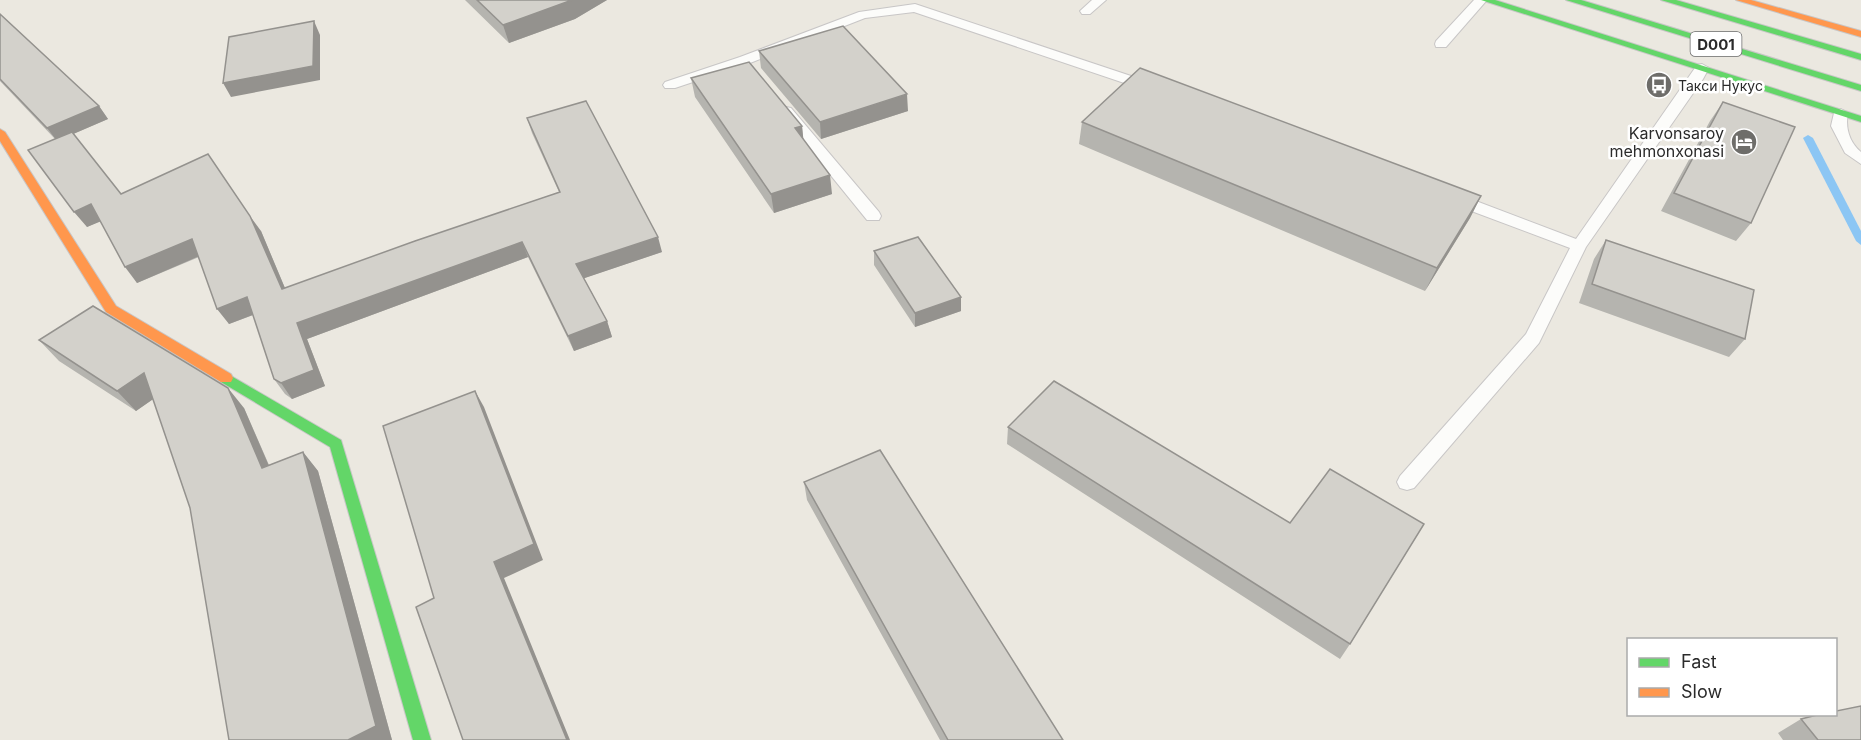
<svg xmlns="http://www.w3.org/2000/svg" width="1861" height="740" font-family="Inter,sans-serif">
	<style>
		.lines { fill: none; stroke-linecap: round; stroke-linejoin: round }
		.stream { fill: #8cc6f4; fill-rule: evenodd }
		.lane-casing { stroke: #c8c6c6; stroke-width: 2 }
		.fast-casing { stroke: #c8c6c6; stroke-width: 2 }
		.slow-casing { stroke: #c8c6c6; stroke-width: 2 }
		.lane { fill: #fcfcfa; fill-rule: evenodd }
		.fast { fill: #63d668; fill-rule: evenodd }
		.slow { fill: #ff974d; fill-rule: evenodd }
		.wall { fill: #b5b4af }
		.shaded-wall { fill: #94928e }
		.building { fill: #d3d1cb; stroke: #94928e; stroke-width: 1.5 }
		.labels { text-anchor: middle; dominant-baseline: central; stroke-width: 5; stroke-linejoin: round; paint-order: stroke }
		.far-poi-label { font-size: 14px; fill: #2b2b2b; stroke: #fff; text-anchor: start }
		.shield { fill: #fff; stroke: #6b6b6b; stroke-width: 1.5 }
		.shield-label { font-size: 15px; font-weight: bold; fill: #2b2b2b }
		.poi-label { font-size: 16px; fill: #2b2b2b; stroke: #fff; text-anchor: end }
	</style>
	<rect width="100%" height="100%" fill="#ebe8e0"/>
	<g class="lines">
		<path class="stream" d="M 1808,135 L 1813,138 L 1861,231 L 1861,245 L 1856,241 L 1803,138 Z"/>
		<defs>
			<path id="lane" d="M 1092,0 L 1106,0 L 1090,14 L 1082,14 L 1080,11 Z
				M 1474,0 L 1487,0 L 1446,47 L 1436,47 L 1435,44 L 1436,41 Z
				M 915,4 L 1155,84 L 1157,87 L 1155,90 L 1145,90 L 914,12 L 865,18 L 750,63 L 675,88 L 665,88 L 663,85 L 665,82 L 740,57 L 859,12 Z
				M 1702,64 L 1709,68 L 1703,79 L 1586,247 L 1539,343 L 1414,488 L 1407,490 L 1400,488 L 1397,482 L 1400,476 L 1526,334 L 1570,248 L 1450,203 L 1447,199 L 1450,195 L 1460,195 L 1576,239 L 1697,65 Z
				M 786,107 L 791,108 L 879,212 L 881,216 L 879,220 L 867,220 L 781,114 L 779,111 L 781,108 Z
				M 1841,109 L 1848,113 C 1845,127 1849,142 1861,152 L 1861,164 L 1845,153 L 1831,126 L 1834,113 Z"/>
			<path id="fast" d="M 1481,0 L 1495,0 L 1861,116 L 1861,122 Z
				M 1566,0 L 1581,0 L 1861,85 L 1861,91 Z
				M 1661,0 L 1676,0 L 1861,54 L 1861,60 Z
				M 226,373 L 341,440 L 431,740 L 413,740 L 330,447 L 221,382 L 219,378 L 221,374 Z"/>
			<path id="slow" d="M 1736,0 L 1751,0 L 1861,31 L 1861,37 Z
				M 0,129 L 5,132 L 116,306 L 231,374 L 233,378 L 231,382 L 221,382 L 106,312 L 0,141 Z"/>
		</defs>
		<use href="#lane" class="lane-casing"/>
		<use href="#fast" class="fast-casing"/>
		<use href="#slow" class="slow-casing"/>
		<use href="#lane" class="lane"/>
		<use href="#fast" class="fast"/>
		<use href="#slow" class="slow"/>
	</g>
	<path class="wall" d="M 465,0 L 607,0 L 575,19 L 509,43 Z
		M 0,14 L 99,106 L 108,119 L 73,134 L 121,194 L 261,231 L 285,288 L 559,192 L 532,133 L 527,118 L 662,252 L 584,278 L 607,321 L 612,337 L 574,351 L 528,257 L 307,339 L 325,386 L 292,399 L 285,394 L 274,379 L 253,315 L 229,324 L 199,257 L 137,283 L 100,221 L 87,227 L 55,139 L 0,81 Z
		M 759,51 L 908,111 L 821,139 L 761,68 Z
		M 691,78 L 802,126 L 803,139 L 832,194 L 774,213 L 695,97 Z
		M 1723,102 L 1751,223 L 1736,241 L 1661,211 L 1710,121 Z
		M 1082,122 L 1481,196 L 1470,218 L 1425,291 L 1079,144 Z
		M 1606,240 L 1745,339 L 1729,357 L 1579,303 L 1594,259 Z
		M 874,251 L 961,311 L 915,327 L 874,265 Z
		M 39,340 L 244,408 L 269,465 L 303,452 L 318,471 L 392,740 L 229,740 L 190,508 L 153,399 L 136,411 L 59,361 Z
		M 1008,427 L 1290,523 L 1350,644 L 1340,659 L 1007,444 Z
		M 804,482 L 1063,740 L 940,740 L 807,500 Z
		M 1801,719 L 1861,740 L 1783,740 L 1778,733 Z"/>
	<path class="shaded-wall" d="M 572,0 L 607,0 L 575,19 L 509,43 L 503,25 Z
		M 314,21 L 320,35 L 320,80 L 231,97 L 223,83 Z
		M 907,94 L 908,111 L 821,139 L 820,122 Z
		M 99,106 L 108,119 L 57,141 L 47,128 Z
		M 802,126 L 804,145 L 795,128 Z
		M 830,175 L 832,194 L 774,213 L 771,194 Z
		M 1481,196 L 1470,218 L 1425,291 L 1437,268 Z
		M 91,204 L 104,220 L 87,227 L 74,212 Z
		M 250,216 L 261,231 L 292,305 L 282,289 Z
		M 658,237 L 662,252 L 582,279 L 576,264 Z
		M 192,239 L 204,254 L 137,283 L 125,267 Z
		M 522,242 L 528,257 L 307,339 L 325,386 L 292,399 L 281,383 L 297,323 Z
		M 247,297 L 258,313 L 229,324 L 217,309 Z
		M 961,297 L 961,311 L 915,327 L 915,313 Z
		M 607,321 L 612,337 L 574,351 L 568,336 Z
		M 144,373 L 162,393 L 136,411 L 117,391 Z
		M 228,388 L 244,408 L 278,487 L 262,468 Z
		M 475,391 L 484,407 L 543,560 L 504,578 L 570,740 L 567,740 L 494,562 Z
		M 303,452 L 318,471 L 392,740 L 348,740 Z"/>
	<path class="building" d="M 477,0 L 572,0 L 503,25 Z
		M 0,14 L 99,106 L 47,128 L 0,79 Z
		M 314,21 L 313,66 L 223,83 L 229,37 Z
		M 843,26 L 907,94 L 820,122 L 759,51 Z
		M 749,62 L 802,126 L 795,128 L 830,175 L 771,194 L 691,78 Z
		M 1140,68 L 1481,196 L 1437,268 L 1082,122 Z
		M 586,101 L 658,237 L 576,264 L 607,321 L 568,336 L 522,242 L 297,323 L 314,370 L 281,383 L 274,379 L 247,297 L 217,309 L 192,239 L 125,267 L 91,204 L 74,212 L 28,150 L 72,132 L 121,194 L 208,154 L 250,216 L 282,289 L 415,241 L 560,192 L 527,118 Z
		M 1723,102 L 1795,127 L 1751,223 L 1674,193 Z
		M 918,237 L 961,297 L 915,313 L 874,251 Z
		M 1606,240 L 1754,290 L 1745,339 L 1592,284 Z
		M 93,306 L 228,388 L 262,468 L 303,452 L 376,726 L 348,740 L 229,740 L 190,508 L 144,373 L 117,391 L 39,340 Z
		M 1054,381 L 1290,523 L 1330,469 L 1424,524 L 1350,644 L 1008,427 Z
		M 475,391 L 534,544 L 494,562 L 567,740 L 463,740 L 416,607 L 434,598 L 383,426 Z
		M 880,450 L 1063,740 L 948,740 L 804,482 Z
		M 1861,706 L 1861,740 L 1818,740 L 1801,719 L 1821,714 L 1836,714 L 1836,711 Z"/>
	<defs>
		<symbol id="bus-disc" viewBox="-11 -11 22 22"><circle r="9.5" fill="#6e6d6a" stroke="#fff"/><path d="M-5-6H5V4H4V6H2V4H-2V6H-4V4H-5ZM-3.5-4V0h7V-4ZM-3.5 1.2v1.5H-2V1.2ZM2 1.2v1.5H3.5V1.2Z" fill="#fff"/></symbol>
		<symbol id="hotel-disc" viewBox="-11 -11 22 22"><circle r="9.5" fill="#6e6d6a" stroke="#fff"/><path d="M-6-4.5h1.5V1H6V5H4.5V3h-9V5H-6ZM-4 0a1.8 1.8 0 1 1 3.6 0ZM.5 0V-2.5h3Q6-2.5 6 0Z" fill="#fff"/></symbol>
	</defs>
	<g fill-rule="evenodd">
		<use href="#bus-disc" x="1644" y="70" width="30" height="30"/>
		<use href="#hotel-disc" x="1729" y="127" width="30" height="30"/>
	</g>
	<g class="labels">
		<g class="far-poi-label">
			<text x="1678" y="85">Такси Нукус</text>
		</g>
		<rect class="shield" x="1690.5" y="32" width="51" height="24" rx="4.5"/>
		<g class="shield-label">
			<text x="1716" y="44">D001</text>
		</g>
		<g class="poi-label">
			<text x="1724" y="133">Karvonsaroy<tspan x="1724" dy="18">mehmonxonasi</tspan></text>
		</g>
	</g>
	<rect x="1627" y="638" width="210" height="78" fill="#ffffff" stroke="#aaaaaa" stroke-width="1.5"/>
	<rect x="1639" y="658" width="30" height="9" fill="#63d668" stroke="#aaaaaa" stroke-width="1.5"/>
	<text x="1681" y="668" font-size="18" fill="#2b2b2b">Fast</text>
	<rect x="1639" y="688" width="30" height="9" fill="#ff974d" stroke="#aaaaaa" stroke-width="1.5"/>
	<text x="1681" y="698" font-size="18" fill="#2b2b2b">Slow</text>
</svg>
